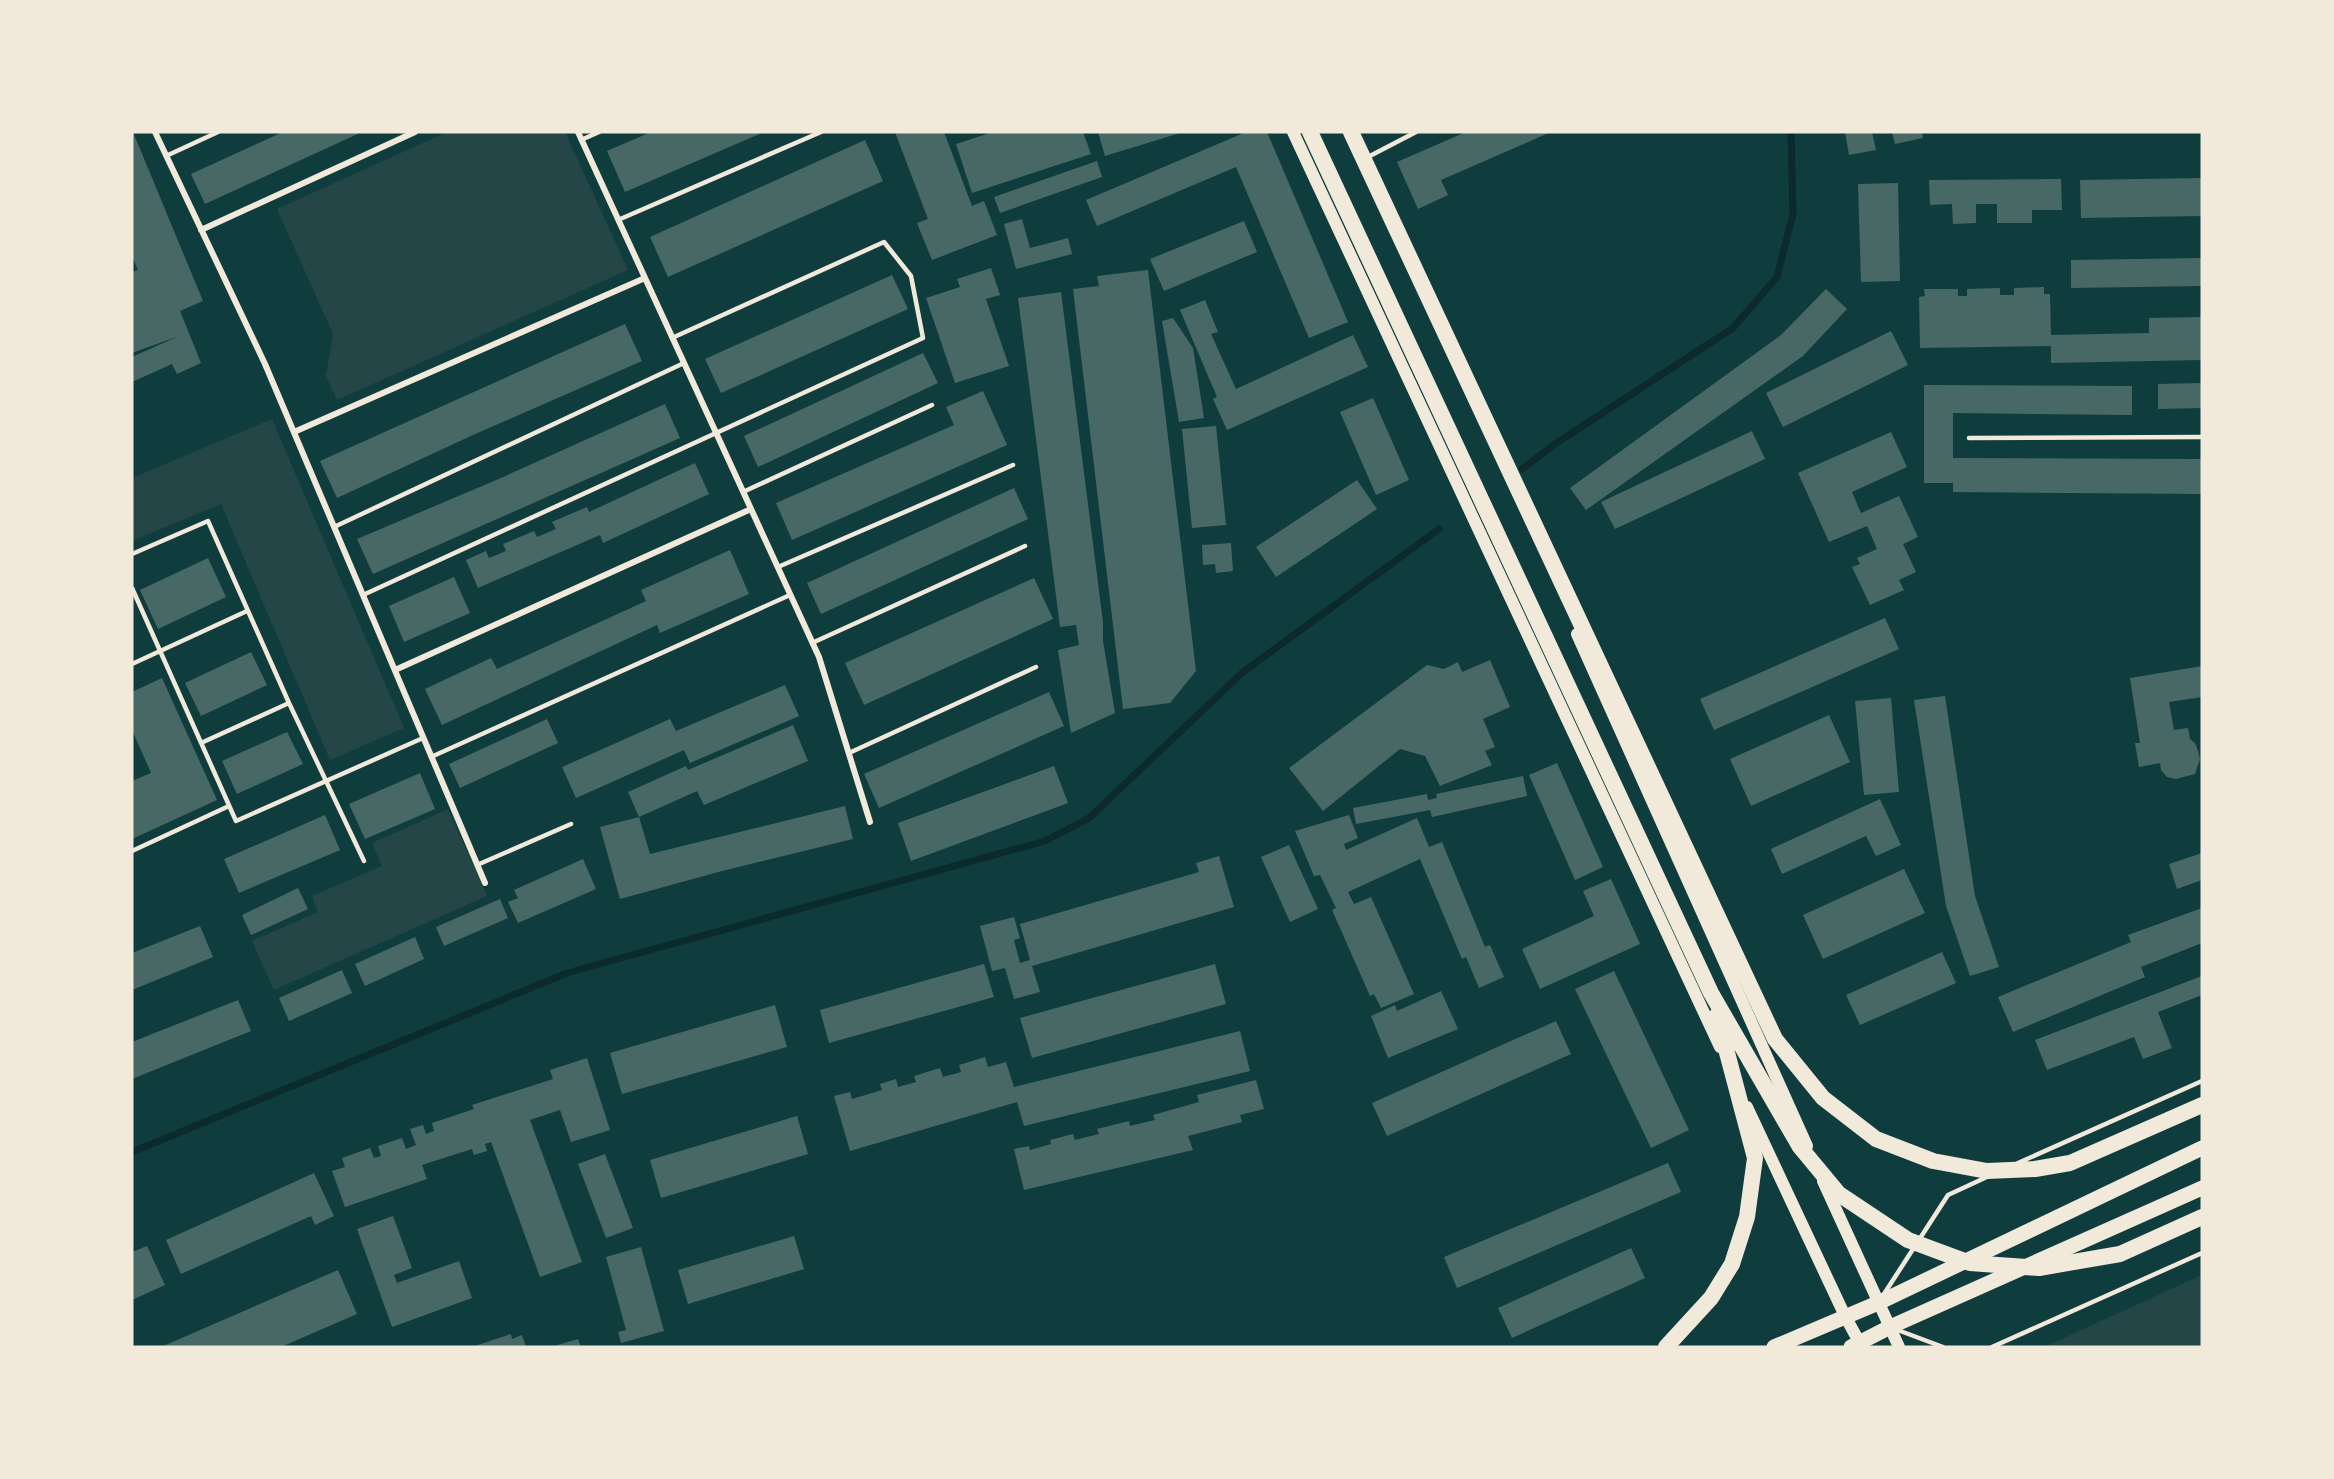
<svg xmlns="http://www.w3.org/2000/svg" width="2334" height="1479" font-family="Lato,sans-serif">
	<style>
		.green { fill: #244646 }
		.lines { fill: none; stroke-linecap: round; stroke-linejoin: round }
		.stream { stroke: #0a2a2b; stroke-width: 7 }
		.building { fill: #486865 }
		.service { stroke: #f1e9da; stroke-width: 4.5 }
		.minor { stroke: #f1e9da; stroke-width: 6 }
		.secondary { stroke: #f1e9da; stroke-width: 12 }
		.primary { stroke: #f1e9da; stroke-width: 15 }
		.trunk { stroke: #f1e9da; stroke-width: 16 }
	</style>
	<rect width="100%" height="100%" fill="#0f3d3e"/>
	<path class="green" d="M 447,132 L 565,132 L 628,270 L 337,400 L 326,376 L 333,334 L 277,209 Z
		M 272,419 L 404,728 L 330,760 L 221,504 L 132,541 L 132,478 Z
		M 448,809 L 487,896 L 274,990 L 252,941 L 318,912 L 312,896 L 382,866 L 372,843 Z
		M 2202,1275 L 2202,1347 L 2044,1347 Z"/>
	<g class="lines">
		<path class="stream" d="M 1522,469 L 1555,444 L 1733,328 L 1777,277 L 1793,214 L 1791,132
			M 132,1152 L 567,973 L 1045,841 L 1089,818 L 1243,672 L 1439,529"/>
	</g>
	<path class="building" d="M 133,132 L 203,301 L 180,311 L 201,363 L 177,374 L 172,364 L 132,382 L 132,357 L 179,336 L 132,353 L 132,272 L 138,270 L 132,256 Z
		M 283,132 L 362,132 L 205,204 L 191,174 Z
		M 651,132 L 764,132 L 625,192 L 607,151 Z
		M 895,132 L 944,132 L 972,206 L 984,201 L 997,235 L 932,260 L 917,223 L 928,219 Z
		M 993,132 L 1083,132 L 1091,154 L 972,193 L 956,144 Z
		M 1098,132 L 1180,132 L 1180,133 L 1105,156 Z
		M 1246,132 L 1267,132 L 1348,322 L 1309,338 L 1236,167 L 1097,226 L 1086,200 Z
		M 1466,132 L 1551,132 L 1441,180 L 1448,195 L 1418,209 L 1397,162 Z
		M 1845,132 L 1872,132 L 1876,150 L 1849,155 Z
		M 1892,132 L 1922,132 L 1923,138 L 1895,144 Z
		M 865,140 L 883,181 L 668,277 L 650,237 Z
		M 1097,161 L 1102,177 L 1000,213 L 994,197 Z
		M 2202,178 L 2202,216 L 2081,218 L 2080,180 Z
		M 2061,179 L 2062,210 L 2032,210 L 2032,223 L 1997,223 L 1997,204 L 1976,204 L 1976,223 L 1953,224 L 1952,204 L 1930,205 L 1929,180 Z
		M 1898,183 L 1900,281 L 1861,282 L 1858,184 Z
		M 1022,219 L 1030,248 L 1068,238 L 1072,254 L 1016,269 L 1004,224 Z
		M 1244,221 L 1257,252 L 1164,291 L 1150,259 Z
		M 2202,258 L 2202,286 L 2071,288 L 2071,260 Z
		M 991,268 L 1000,295 L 986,299 L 1009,366 L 955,383 L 926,298 L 960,287 L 957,279 Z
		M 1148,270 L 1196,671 L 1170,703 L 1123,709 L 1073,289 L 1099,286 L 1097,276 Z
		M 892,275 L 908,309 L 721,393 L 705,359 Z
		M 2044,287 L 2044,294 L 2050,294 L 2051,335 L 2149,333 L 2149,318 L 2202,317 L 2202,360 L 2051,363 L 2051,346 L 1920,348 L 1919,297 L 1925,296 L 1924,289 L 1958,289 L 1958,296 L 1967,296 L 1967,289 L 2000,288 L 2000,295 L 2014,295 L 2014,288 Z
		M 1826,289 L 1847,309 L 1803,356 L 1586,510 L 1570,488 L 1781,335 Z
		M 1061,292 L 1103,622 L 1103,641 L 1115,713 L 1071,733 L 1058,650 L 1079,645 L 1076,625 L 1060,627 L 1018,298 Z
		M 1205,300 L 1218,332 L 1211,334 L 1236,389 L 1353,335 L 1368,367 L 1227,430 L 1213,399 L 1217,397 L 1180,310 Z
		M 1173,318 L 1193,348 L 1204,418 L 1179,422 L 1162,321 Z
		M 625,324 L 642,361 L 473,435 L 337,498 L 320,461 Z
		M 1891,331 L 1908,365 L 1783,427 L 1766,393 Z
		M 923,353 L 938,383 L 758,467 L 744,436 Z
		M 2202,383 L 2202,408 L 2158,409 L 2158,384 Z
		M 1924,385 L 2132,386 L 2132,415 L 1953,413 L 1953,458 L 2202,459 L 2202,494 L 1953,492 L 1953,483 L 1924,483 Z
		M 983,391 L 1007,445 L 792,540 L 776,503 L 954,425 L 946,407 Z
		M 1373,398 L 1409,480 L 1376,495 L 1340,412 Z
		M 665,404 L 680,438 L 373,574 L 357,539 L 501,478 Z
		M 1216,426 L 1226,525 L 1192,528 L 1182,429 Z
		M 1752,431 L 1765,459 L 1615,529 L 1601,502 Z
		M 1891,432 L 1907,467 L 1852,492 L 1861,513 L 1899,496 L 1918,537 L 1903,544 L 1916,572 L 1899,580 L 1904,590 L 1870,605 L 1852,567 L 1860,564 L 1857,558 L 1877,549 L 1867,526 L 1829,542 L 1798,473 Z
		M 695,463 L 709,494 L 603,543 L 600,535 L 478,588 L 466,560 L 486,551 L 489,558 L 506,551 L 503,544 L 534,531 L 537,537 L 556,529 L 552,522 L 587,507 L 589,512 Z
		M 1357,480 L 1377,509 L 1276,577 L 1256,547 Z
		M 1014,488 L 1028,519 L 821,614 L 807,583 Z
		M 1231,543 L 1233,571 L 1216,573 L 1215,564 L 1203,565 L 1202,545 Z
		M 730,550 L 749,594 L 660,633 L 657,625 L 442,725 L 425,689 L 491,658 L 497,669 L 646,601 L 641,590 Z
		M 208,558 L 226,597 L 158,629 L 140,590 Z
		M 454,577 L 470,613 L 404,642 L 389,606 Z
		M 1034,578 L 1053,619 L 864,705 L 845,663 Z
		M 1885,618 L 1899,649 L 1714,730 L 1700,699 Z
		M 251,652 L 267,685 L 201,716 L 185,683 Z
		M 1490,660 L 1510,707 L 1483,719 L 1495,747 L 1485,751 L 1492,765 L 1440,786 L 1425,756 L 1400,749 L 1323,811 L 1289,768 L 1427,665 L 1444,669 L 1458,662 L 1462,672 Z
		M 2202,666 L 2202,697 L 2169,702 L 2174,730 L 2188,728 L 2190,739 L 2195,743 L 2198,751 L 2200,759 L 2195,774 L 2176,779 L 2167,777 L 2161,770 L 2160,763 L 2139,767 L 2135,743 L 2140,743 L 2130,678 Z
		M 162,678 L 217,800 L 132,839 L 132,781 L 151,773 L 132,730 L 132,692 Z
		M 785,685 L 799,716 L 690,763 L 684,750 L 576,798 L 562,767 L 670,719 L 676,731 Z
		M 1049,692 L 1064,726 L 879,808 L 864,774 Z
		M 1945,696 L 1975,896 L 1999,967 L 1970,976 L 1946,906 L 1914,700 Z
		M 1891,698 L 1899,792 L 1864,795 L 1855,701 Z
		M 1829,715 L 1850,762 L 1751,806 L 1730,759 Z
		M 547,719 L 558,743 L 460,788 L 449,764 Z
		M 793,725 L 808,761 L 704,805 L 697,791 L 639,817 L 650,854 L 845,806 L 853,839 L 722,871 L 620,899 L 600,827 L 639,817 L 628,792 L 686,766 L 688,770 Z
		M 287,732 L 303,764 L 237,794 L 222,761 Z
		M 1557,763 L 1603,867 L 1575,880 L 1529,775 Z
		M 1054,766 L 1068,803 L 911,861 L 898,823 Z
		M 420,773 L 435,809 L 365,839 L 349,804 Z
		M 1523,776 L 1527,796 L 1432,817 L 1430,810 L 1356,824 L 1353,808 L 1427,794 L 1428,800 L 1437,798 L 1436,794 Z
		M 1880,799 L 1901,845 L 1876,856 L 1866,836 L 1782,874 L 1771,849 Z
		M 325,815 L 340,850 L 239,893 L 224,859 Z
		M 1349,815 L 1358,838 L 1344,844 L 1346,850 L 1417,818 L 1429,847 L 1442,842 L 1485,947 L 1490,945 L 1504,977 L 1479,988 L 1466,957 L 1462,959 L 1420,859 L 1348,892 L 1354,904 L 1371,897 L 1414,994 L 1381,1008 L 1374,994 L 1370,996 L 1332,910 L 1336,908 L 1320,875 L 1314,876 L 1295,831 Z
		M 1289,845 L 1318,909 L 1290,922 L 1261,857 Z
		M 2202,853 L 2202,880 L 2177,889 L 2169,864 Z
		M 1219,856 L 1234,907 L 1032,966 L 1040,992 L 1014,999 L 1005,968 L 992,971 L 980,926 L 1014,917 L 1020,938 L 1014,940 L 1020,963 L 1030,960 L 1020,924 L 1199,872 L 1196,863 Z
		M 583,859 L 596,889 L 518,923 L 508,902 L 518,898 L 514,890 Z
		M 1904,869 L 1925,913 L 1823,959 L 1803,915 Z
		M 1611,879 L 1640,944 L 1540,989 L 1522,949 L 1594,916 L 1583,891 Z
		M 298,888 L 308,909 L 251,935 L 242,915 Z
		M 500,899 L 508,918 L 444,946 L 436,927 Z
		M 2202,908 L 2202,943 L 2141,967 L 2145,977 L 2013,1032 L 1998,997 L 2131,942 L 2128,935 Z
		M 200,926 L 213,957 L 132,990 L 132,953 Z
		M 415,937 L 424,959 L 365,986 L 355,964 Z
		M 1942,952 L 1956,983 L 1860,1025 L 1846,995 Z
		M 984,964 L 994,997 L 829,1043 L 820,1010 Z
		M 1215,964 L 1226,1004 L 1032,1058 L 1020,1018 Z
		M 342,970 L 352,993 L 289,1021 L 279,998 Z
		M 1614,971 L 1689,1130 L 1651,1148 L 1575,989 Z
		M 2202,976 L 2202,995 L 2158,1012 L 2172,1048 L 2143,1059 L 2134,1037 L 2047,1070 L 2035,1040 Z
		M 1441,991 L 1458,1029 L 1388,1058 L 1371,1016 L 1395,1005 L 1397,1011 Z
		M 238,1000 L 251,1031 L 132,1079 L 132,1042 Z
		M 775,1005 L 787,1047 L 622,1094 L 610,1053 Z
		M 1556,1021 L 1571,1054 L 1387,1136 L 1372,1103 Z
		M 1240,1031 L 1250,1071 L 1024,1126 L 1017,1102 L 850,1151 L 834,1096 L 850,1092 L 852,1099 L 882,1090 L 880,1084 L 896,1079 L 898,1087 L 916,1082 L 914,1076 L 940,1068 L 943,1077 L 961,1072 L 959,1065 L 985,1057 L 988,1067 L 1006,1062 L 1014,1087 Z
		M 587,1058 L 610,1130 L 571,1142 L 560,1110 L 530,1120 L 582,1262 L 540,1277 L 491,1142 L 485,1144 L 487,1151 L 474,1155 L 472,1149 L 422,1165 L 427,1179 L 345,1207 L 332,1171 L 345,1167 L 342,1158 L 370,1148 L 374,1158 L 381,1156 L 378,1146 L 402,1138 L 406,1149 L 416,1145 L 410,1129 L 423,1125 L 426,1134 L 434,1131 L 432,1123 L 474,1109 L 472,1105 L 553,1079 L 550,1070 Z
		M 1256,1080 L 1264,1109 L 1240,1115 L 1242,1122 L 1188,1136 L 1193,1150 L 1024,1190 L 1014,1149 L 1029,1146 L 1030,1150 L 1051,1144 L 1050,1140 L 1073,1134 L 1075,1140 L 1099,1134 L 1097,1129 L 1129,1121 L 1130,1126 L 1155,1120 L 1153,1115 L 1199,1102 L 1197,1095 Z
		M 797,1116 L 808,1154 L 661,1198 L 650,1160 Z
		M 605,1154 L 633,1228 L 606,1238 L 578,1164 Z
		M 1668,1163 L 1681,1192 L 1457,1288 L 1444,1257 Z
		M 314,1173 L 334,1216 L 315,1225 L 311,1216 L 181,1274 L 166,1240 Z
		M 393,1216 L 412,1268 L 394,1275 L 397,1283 L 459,1261 L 472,1298 L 392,1327 L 357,1229 Z
		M 794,1236 L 804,1269 L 688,1304 L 678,1270 Z
		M 147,1246 L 165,1285 L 132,1300 L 132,1252 Z
		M 641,1247 L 664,1331 L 621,1343 L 618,1332 L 626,1330 L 606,1257 Z
		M 1631,1248 L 1645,1278 L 1512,1338 L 1498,1308 Z
		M 338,1270 L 357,1314 L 281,1347 L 161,1347 Z
		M 511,1334 L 512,1339 L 522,1335 L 526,1347 L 472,1347 Z
		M 578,1339 L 581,1347 L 554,1347 L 554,1346 Z"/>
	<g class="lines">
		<path class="service" d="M 581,140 L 599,132
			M 166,156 L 218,132
			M 1366,158 L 1416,132
			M 618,220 L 821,132
			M 1969,438 L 2202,437
			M 743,492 L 932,405
			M 334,527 L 684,363
			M 132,554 L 208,521 L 289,703 L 364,861
			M 778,567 L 1013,465
			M 132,588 L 236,821 L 423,738
			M 363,595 L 923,338 L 911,276 L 884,242 L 672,338
			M 812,643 L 1025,546
			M 132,664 L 247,611
			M 201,743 L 289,703
			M 849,753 L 1036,667
			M 431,757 L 790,595
			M 132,851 L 229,806
			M 477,865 L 571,824
			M 2018,1163 L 2202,1081
			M 1884,1294 L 1948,1195 L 1989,1176
			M 1895,1329 L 1943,1347
			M 1992,1347 L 2202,1253"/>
		<path class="minor" d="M 155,132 L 265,364 L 485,883
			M 578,132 L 819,657 L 870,822
			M 201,230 L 415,132
			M 294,432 L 645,278
			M 395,670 L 751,509"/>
		<path class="secondary" d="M 1293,132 L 1720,1047
			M 1577,634 L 1807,1146
			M 1747,1107 L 1845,1316 L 1862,1347
			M 1823,1181 L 1899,1347"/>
		<path class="primary" d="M 1774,1347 L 1878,1303 L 2202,1148
			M 1851,1347 L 1890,1327 L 2202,1188"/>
		<path class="trunk" d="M 1310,132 L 1711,993 L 1800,1147 L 1839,1194 L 1908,1240 L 1970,1263 L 2039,1268 L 2120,1254 L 2202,1217
			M 1351,132 L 1775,1039 L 1823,1098 L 1876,1139 L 1933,1161 L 1987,1171 L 2035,1169 L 2070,1163 L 2202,1105
			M 1666,1347 L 1711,1298 L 1732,1264 L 1747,1217 L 1755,1158 L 1717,1015"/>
	</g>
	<rect width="2334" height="1479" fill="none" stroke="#f1e9da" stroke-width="267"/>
</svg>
